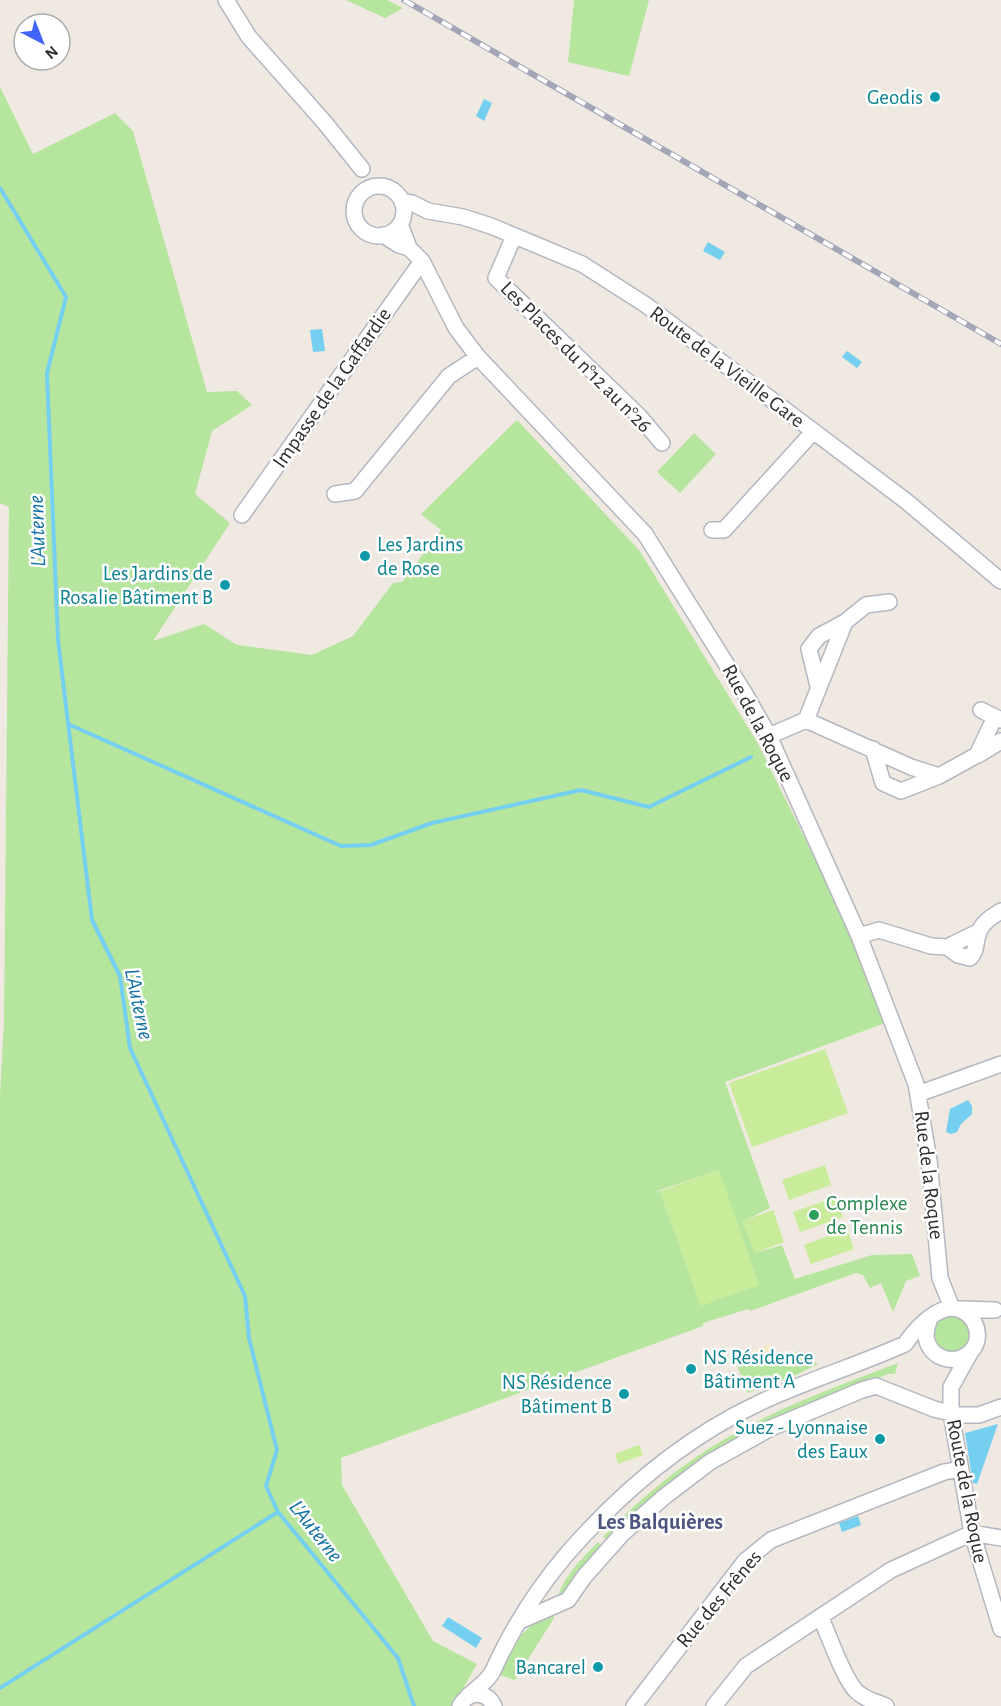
<svg xmlns="http://www.w3.org/2000/svg" width="1001" height="1706" font-family="'Alegreya Sans',sans-serif">
	<style>
		.green { fill: #b6e59e; fill-rule: evenodd }
		.sand { fill: #f3ecc5 }
		.pitch { fill: #c9ec9a }
		.water { fill: #75cff0 }
		.lines { fill: none; stroke-linecap: round; stroke-linejoin: round }
		.stream { stroke: #75cff0; stroke-width: 4 }
		.street-casing { stroke: #b4b7c1; stroke-width: 18 }
		.street { stroke: #fff; stroke-width: 15 }
		.rail-casing { stroke: #a3a6b8; stroke-width: 6 }
		.rail { stroke: #fff; stroke-width: 4; stroke-dasharray: 11; stroke-linecap: butt }
		.culture-dot { fill: #0f9aa8; stroke: #fff; stroke-width: 2 }
		.leisure-dot { fill: #2e9e5b; stroke: #fff; stroke-width: 2 }
		.labels { text-anchor: middle; dominant-baseline: central; stroke-width: 5; stroke-linejoin: round; paint-order: stroke }
		.culture-label { font-size: 21px; fill: #0d838f; stroke: #fff; text-anchor: end }
		.street-label { font-size: 21px; fill: #2e2e2e; stroke: #fff }
		.leisure-label { font-size: 21px; fill: #27864d; stroke: #fff; text-anchor: start }
		.water-label { font-size: 22px; font-style: italic; fill: #0d6fa3; stroke: #fff }
		.neighbourhood-label { font-size: 22px; font-weight: bold; fill: #4d5680; stroke: #fff }
	</style>
	<rect width="100%" height="100%" fill="#efe9e1"/>
	<path class="green" d="M 346,0 L 387,0 L 403,8 L 385,18 Z
		M 574,0 L 649,0 L 629,76 L 568,62 Z
		M 0,87 L 33,154 L 115,113 L 133,131 L 207,392 L 237,391 L 252,405 L 212,431 L 195,494 L 230,523 L 153,641 L 204,624 L 237,645 L 312,655 L 353,636 L 393,583 L 402,582 L 441,530 L 421,514 L 517,420 L 639,550 L 757,742 L 846,921 L 888,1022 L 725,1082 L 770,1208 L 743,1221 L 755,1253 L 782,1245 L 795,1279 L 872,1255 L 912,1254 L 920,1276 L 906,1281 L 893,1312 L 881,1283 L 870,1288 L 863,1275 L 856,1273 L 750,1311 L 748,1309 L 703,1323 L 703,1326 L 341,1458 L 342,1485 L 433,1641 L 477,1664 L 453,1706 L 0,1706 L 0,1095 L 4,1022 L 9,507 L 0,503 ZM 719,1170 L 701,1306 L 660,1191 L 654,1192 Z
		M 694,433 L 716,454 L 680,493 L 657,472 Z
		M932 1334a19 19 0 1 1 38 0a19 19 0 1 1-38 0Z
		M 799,1351 L 818,1364 L 798,1374 L 748,1393 L 734,1358 L 748,1352 L 749,1362 L 773,1353 L 776,1361 Z
		M 898,1363 L 895,1374 L 887,1374 L 876,1380 L 777,1420 L 609,1542 L 603,1537 C 639,1499 680,1465 725,1439 C 779,1407 840,1385 898,1363 Z
		M 598,1542 L 603,1548 L 563,1596 L 557,1600 C 563,1576 582,1559 598,1542 Z
		M 554,1611 L 554,1618 L 515,1680 L 500,1675 C 509,1645 526,1625 554,1611 Z"/>
	<path class="sand" d="M 770,1344 L 773,1353 L 749,1362 L 748,1352 Z"/>
	<path class="pitch" d="M 825,1049 L 848,1113 L 752,1147 L 729,1083 Z
		M 825,1165 L 831,1185 L 789,1200 L 782,1180 Z
		M 719,1170 L 759,1285 L 701,1306 L 660,1191 Z
		M 836,1197 L 843,1217 L 800,1232 L 793,1212 Z
		M 773,1210 L 784,1242 L 755,1253 L 742,1221 Z
		M 847,1229 L 854,1249 L 811,1264 L 804,1245 Z
		M 639,1445 L 643,1455 L 618,1464 L 615,1454 Z"/>
	<path class="water" d="M 484,99 L 492,103 L 484,121 L 476,116 Z
		M 708,242 L 725,252 L 720,260 L 703,251 Z
		M 322,329 L 325,351 L 313,352 L 310,330 Z
		M 847,351 L 862,362 L 857,368 L 842,357 Z
		M 968,1100 L 972,1106 L 972,1114 L 961,1124 L 957,1132 L 951,1134 L 946,1132 L 950,1109 Z
		M 998,1424 L 977,1484 L 973,1483 L 965,1433 Z
		M 858,1516 L 861,1525 L 842,1532 L 839,1523 Z
		M 448,1617 L 482,1638 L 476,1648 L 442,1626 Z"/>
	<g class="lines">
		<path class="stream" d="M 0,188 L 66,297 L 47,373 L 58,640 L 92,920 L 120,976 L 130,1048 L 245,1296 L 249,1338 L 277,1450 L 266,1486 L 278,1512 L 398,1658 L 414,1706
			M 68,724 L 341,846 L 371,845 L 432,823 L 581,790 L 649,807 L 751,757
			M 0,1688 L 278,1512"/>
		<defs>
			<path id="street" d="M 226,0 L 249,37 L 325,123 L 362,169
				M354 211a25 25 0 1 1 50 0a25 25 0 1 1-50 0Z
				M 402,201 L 412,203 L 428,211 L 463,217 L 491,226 L 582,264 L 646,305 L 906,501 L 1001,581
				M 383,235 L 399,245 L 409,248 L 400,224
				M 514,236 L 496,278 L 640,417 L 662,443
				M 409,248 L 422,261 L 456,328 L 478,357 L 645,534 L 745,694 L 769,736 L 859,936 L 916,1084 L 929,1160 L 940,1278 L 952,1308
				M 335,494 L 355,491 L 449,376 L 478,357
				M 242,515 L 422,261
				M 712,530 L 724,530 L 813,432
				M 818,686 L 809,649 L 819,636 L 845,622
				M 981,710 L 995,717
				M 806,720 L 845,622 L 866,605 L 889,602
				M 769,736 L 806,720 L 911,767 L 939,776 L 977,755 L 995,717 L 1001,720
				M 873,749 L 883,783 L 901,791 L 939,776
				M 978,755 L 1001,741
				M 859,936 L 879,930 L 931,946 L 947,947 L 958,955 L 970,958 C 977,951 975,944 978,935 C 980,924 992,916 1001,911
				M 947,947 L 978,932
				M 918,1094 L 1001,1064
				M 960,1309 L 995,1310
				M 970,1353 L 951,1387 L 951,1413 L 972,1533 L 1001,1629
				M 821,1618 C 829,1636 843,1677 856,1691 C 864,1699 876,1702 886,1706
				M 520,1621 L 568,1600 L 584,1577 L 622,1534 L 664,1497 L 710,1462 L 771,1428 L 862,1390 L 876,1386 L 934,1409 L 959,1415 L 979,1415 L 1001,1407
				M 468,1696 C 475,1690 486,1682 491,1674 C 494,1670 495,1666 497,1662 C 515,1624 539,1587 566,1555 C 619,1494 683,1439 757,1404 C 805,1381 856,1366 905,1344 C 914,1331 930,1313 946,1309 C 972,1303 989,1338 968,1354 C 952,1366 928,1357 926,1336 C 926,1330 928,1324 930,1318
				M 460,1706 C 468,1691 486,1690 494,1706
				M 634,1706 L 745,1561 L 771,1540 L 944,1472 L 960,1469
				M 714,1706 L 746,1666 L 891,1570 L 972,1533 L 1001,1538"/>
		</defs>
		<use href="#street" class="street-casing"/>
		<use href="#street" class="street"/>
		<defs>
			<path id="rail" d="M 404,0 L 1001,344"/>
		</defs>
		<use href="#rail" class="rail-casing"/>
		<use href="#rail" class="rail"/>
	</g>
	<g class="culture-dot">
		<circle cx="935" cy="97" r="6"/>
		<circle cx="365" cy="556" r="6"/>
		<circle cx="225" cy="585" r="6"/>
		<circle cx="691" cy="1369" r="6"/>
		<circle cx="624" cy="1394" r="6"/>
		<circle cx="880" cy="1439" r="6"/>
		<circle cx="598" cy="1667" r="6"/>
	</g>
	<circle class="leisure-dot" cx="814" cy="1215" r="6"/>
	<g class="labels">
		<g class="culture-label">
			<text x="923" y="97">Geodis</text>
			<text x="377" y="544" text-anchor="start">Les Jardins<tspan x="377" dy="24">de Rose</tspan></text>
			<text x="213" y="573">Les Jardins de<tspan x="213" dy="24">Rosalie Bâtiment B</tspan></text>
			<text x="703" y="1357" text-anchor="start">NS Résidence<tspan x="703" dy="24">Bâtiment A</tspan></text>
			<text x="612" y="1382">NS Résidence<tspan x="612" dy="24">Bâtiment B</tspan></text>
			<text x="868" y="1427">Suez - Lyonnaise<tspan x="868" dy="24">des Eaux</tspan></text>
			<text x="586" y="1667">Bancarel</text>
		</g>
		<g class="street-label">
			<text transform="translate(576 357) rotate(45)">Les Places du n°12 au n°26</text>
			<text transform="translate(727 367) rotate(37)">Route de la Vieille Gare</text>
			<text transform="translate(332 388) rotate(-55)">Impasse de la Gaffardie</text>
			<text transform="translate(758 723) rotate(62)">Rue de la Roque</text>
			<text transform="translate(929 1175) rotate(83)">Rue de la Roque</text>
			<text transform="translate(967 1491) rotate(79)">Route de la Roque</text>
			<text transform="translate(719 1599) rotate(-50)">Rue des Frênes</text>
		</g>
		<g class="leisure-label">
			<text x="826" y="1203">Complexe<tspan x="826" dy="24">de Tennis</tspan></text>
		</g>
		<g class="water-label">
			<text transform="translate(37 531) rotate(-92)">L'Auterne</text>
			<text transform="translate(139 1004) rotate(78)">L'Auterne</text>
			<text transform="translate(316 1531) rotate(52)">L'Auterne</text>
		</g>
		<g class="neighbourhood-label">
			<text x="660" y="1522">Les Balquières</text>
		</g>
	</g>
	<g transform="translate(42 42) rotate(138)"><circle r="28" fill="#ffffff" stroke="#ababab" stroke-width="1.5"/>
	<path d="M0-4.5L10 22L0 15L-10 22Z" fill="#4264fb"/>
	<text y="-9" font-size="16" font-weight="bold" text-anchor="middle" fill="#2e2e2e">N</text>
	</g>
</svg>
